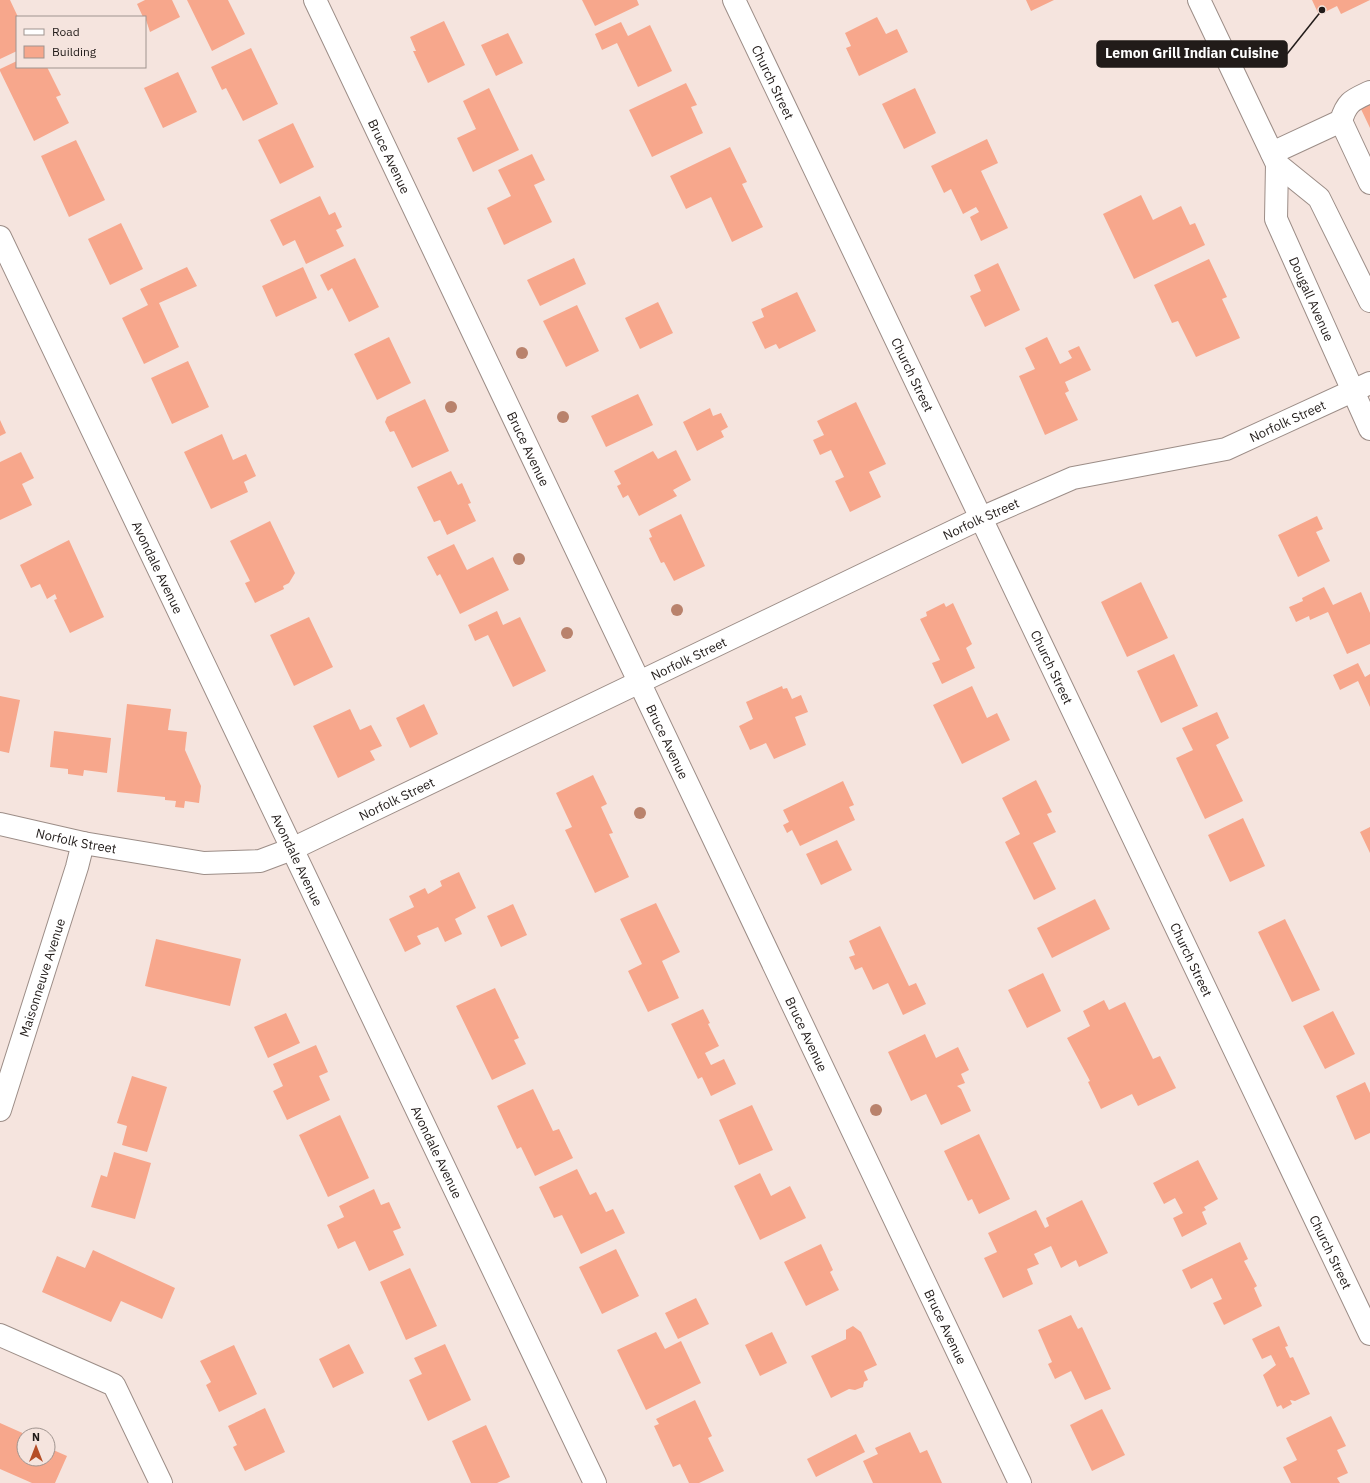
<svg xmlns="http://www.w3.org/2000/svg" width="1370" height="1483" font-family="'IBM Plex Sans',sans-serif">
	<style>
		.building { fill: #f7a78c }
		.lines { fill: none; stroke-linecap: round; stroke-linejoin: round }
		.minor-casing { stroke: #9c8d87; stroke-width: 24 }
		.major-casing { stroke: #9c8d87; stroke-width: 24 }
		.minor { stroke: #fff; stroke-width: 22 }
		.major { stroke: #fff; stroke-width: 22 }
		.tree { fill: #b9826c }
		.labels { text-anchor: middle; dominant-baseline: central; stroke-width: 3; stroke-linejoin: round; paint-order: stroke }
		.street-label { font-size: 13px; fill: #211b19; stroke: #f5e4de }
		.leader { fill: none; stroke: #211b19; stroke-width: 1.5 }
		.callout-dot { fill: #211b19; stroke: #f5e4de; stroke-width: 1.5 }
		.callout { fill: #211b19; stroke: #211b19; stroke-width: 1.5 }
		.callout-label { font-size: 14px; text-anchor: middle; font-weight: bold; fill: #fff }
	</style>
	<rect width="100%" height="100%" fill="#f5e4de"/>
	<path class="building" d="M 0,0 L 10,0 L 18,17 L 17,51 L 0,59 Z
		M 145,0 L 172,0 L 180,17 L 150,32 L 145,17 L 143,17 L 137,4 Z
		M 187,0 L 228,0 L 245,34 L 212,51 Z
		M 582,0 L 637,0 L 639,5 L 595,26 Z
		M 1026,0 L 1054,0 L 1031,11 Z
		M 1312,0 L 1370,0 L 1341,14 L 1337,6 L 1319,15 Z
		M 877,17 L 886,34 L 897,29 L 908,52 L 859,76 L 846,48 L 851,46 L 845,33 Z
		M 444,21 L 465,65 L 428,83 L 413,51 L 416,51 L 410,37 Z
		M 621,22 L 628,36 L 650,25 L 672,71 L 638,87 L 617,43 L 602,50 L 595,34 Z
		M 508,33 L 523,63 L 496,76 L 481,45 Z
		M 251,48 L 278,104 L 243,121 L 226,88 L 222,90 L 211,67 Z
		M 17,61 L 17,67 L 47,67 L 61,95 L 56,97 L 69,123 L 34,141 L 0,71 L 0,69 Z
		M 178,72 L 197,112 L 163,128 L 144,88 Z
		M 686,83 L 697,105 L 691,107 L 703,133 L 652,157 L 629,110 Z
		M 489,88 L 519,150 L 473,172 L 457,138 L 476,129 L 463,101 Z
		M 915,88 L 936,133 L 904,149 L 882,104 Z
		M 1370,102 L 1370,128 L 1360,107 Z
		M 293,123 L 314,167 L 280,184 L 258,140 Z
		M 987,139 L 998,163 L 981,171 L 1008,228 L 981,241 L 970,217 L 979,212 L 976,207 L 963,214 L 951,189 L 944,193 L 931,166 Z
		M 76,140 L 105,200 L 69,217 L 41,156 Z
		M 730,147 L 747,182 L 742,184 L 763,227 L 732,242 L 711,197 L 686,209 L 670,176 Z
		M 532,154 L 545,180 L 534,185 L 552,222 L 504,245 L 487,208 L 511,196 L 498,170 Z
		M 1141,195 L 1153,220 L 1181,206 L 1190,225 L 1195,223 L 1205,245 L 1134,279 L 1103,214 Z
		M 320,196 L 329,215 L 335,212 L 342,227 L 336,230 L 344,246 L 306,264 L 295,240 L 283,246 L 270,220 Z
		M 121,223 L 143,269 L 110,285 L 88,239 Z
		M 355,258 L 379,307 L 349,322 L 332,288 L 328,291 L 320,275 Z
		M 574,258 L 586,284 L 540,306 L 527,280 Z
		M 1209,259 L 1227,297 L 1222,299 L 1240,338 L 1196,357 L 1178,321 L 1172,323 L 1154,285 Z
		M 998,263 L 1020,310 L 985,327 L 970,296 L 981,291 L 974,275 Z
		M 187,267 L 197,286 L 159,303 L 179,347 L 144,364 L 122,318 L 148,305 L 140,289 Z
		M 303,267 L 317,298 L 276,317 L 262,286 Z
		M 797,292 L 816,331 L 779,349 L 776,344 L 765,349 L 752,322 L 764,317 L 761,309 Z
		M 658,302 L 673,333 L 640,349 L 625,318 Z
		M 577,305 L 599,351 L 566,367 L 543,321 Z
		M 389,337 L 411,383 L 377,400 L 354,354 Z
		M 1047,337 L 1060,364 L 1072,358 L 1068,351 L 1079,346 L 1091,370 L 1065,382 L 1069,391 L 1065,393 L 1078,420 L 1045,435 L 1019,376 L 1035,369 L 1025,348 Z
		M 188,361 L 209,407 L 172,424 L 151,378 Z
		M 638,394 L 653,425 L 606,447 L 591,416 Z
		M 425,399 L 449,451 L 412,468 L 394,431 L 390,432 L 385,422 L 387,417 Z
		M 856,402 L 886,464 L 869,472 L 881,497 L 850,512 L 835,481 L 844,477 L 831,450 L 820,455 L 813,440 L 824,435 L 817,421 Z
		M 710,408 L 713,416 L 721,413 L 728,427 L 721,431 L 724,437 L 697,451 L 683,422 Z
		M 0,420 L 6,433 L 0,436 Z
		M 222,434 L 233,460 L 246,454 L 256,476 L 244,482 L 248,492 L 211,509 L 184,452 Z
		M 676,450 L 691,480 L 673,490 L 677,496 L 639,516 L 628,495 L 623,498 L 617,486 L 621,484 L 614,471 L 653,451 L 658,459 Z
		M 21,452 L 34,478 L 22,484 L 32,505 L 0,520 L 0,462 Z
		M 451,471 L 458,485 L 462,483 L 471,503 L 468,504 L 476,521 L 447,535 L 440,520 L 434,522 L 417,487 Z
		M 681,514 L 705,566 L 674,581 L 664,562 L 661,563 L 649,538 L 652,537 L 649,530 Z
		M 1317,516 L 1323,529 L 1316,532 L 1330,561 L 1298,577 L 1278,535 Z
		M 270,521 L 295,573 L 289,583 L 283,586 L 284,589 L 255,603 L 245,583 L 250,581 L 230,541 Z
		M 69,540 L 104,617 L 70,633 L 54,600 L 57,599 L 55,594 L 47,599 L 40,584 L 31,588 L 20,565 Z
		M 454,544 L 467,570 L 493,557 L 509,590 L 460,614 L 440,574 L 437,576 L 427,557 Z
		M 1141,582 L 1168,638 L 1127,657 L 1101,602 Z
		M 1324,587 L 1333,605 L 1361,592 L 1370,613 L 1370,644 L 1347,654 L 1328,612 L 1310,620 L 1309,616 L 1296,622 L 1289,607 L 1303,601 L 1302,598 Z
		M 944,603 L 946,607 L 953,603 L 972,644 L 966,648 L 975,668 L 942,684 L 932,663 L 940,660 L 920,619 L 927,616 L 926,612 Z
		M 497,611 L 503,625 L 520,617 L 546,671 L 513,687 L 488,635 L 475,641 L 468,625 Z
		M 309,617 L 333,667 L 294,686 L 270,635 Z
		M 1174,654 L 1198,706 L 1161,723 L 1137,671 Z
		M 1358,663 L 1365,677 L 1370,674 L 1370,707 L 1358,681 L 1340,690 L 1333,675 Z
		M 782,686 L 783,689 L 787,688 L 792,699 L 801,695 L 808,712 L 795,717 L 806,745 L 774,759 L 766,743 L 750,750 L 739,726 L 753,719 L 746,702 Z
		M 972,686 L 987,718 L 997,713 L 1010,740 L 962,764 L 933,705 Z
		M 0,696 L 20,700 L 9,753 L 0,751 Z
		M 127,704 L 171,709 L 168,730 L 187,732 L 185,750 L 201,786 L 199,803 L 185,801 L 184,808 L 175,807 L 176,801 L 165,800 L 165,797 L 117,792 Z
		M 424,704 L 438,734 L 410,748 L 396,718 Z
		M 350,709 L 360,730 L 371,725 L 382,746 L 370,751 L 375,760 L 338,778 L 313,726 Z
		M 1217,712 L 1229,738 L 1216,745 L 1243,801 L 1205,819 L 1176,758 L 1193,750 L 1182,728 Z
		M 54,731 L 111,738 L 107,773 L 84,770 L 83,776 L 68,774 L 68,769 L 50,767 Z
		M 593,775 L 607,804 L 601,807 L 613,833 L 609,834 L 629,877 L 595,893 L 565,830 L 572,827 L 556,793 Z
		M 1036,780 L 1052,812 L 1047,814 L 1056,832 L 1033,843 L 1056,889 L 1034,900 L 1005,842 L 1020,834 L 1002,798 Z
		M 843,781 L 854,805 L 849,807 L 855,820 L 800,846 L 792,830 L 787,833 L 783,825 L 789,822 L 783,810 Z
		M 1243,818 L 1265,866 L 1230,882 L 1208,835 Z
		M 1370,827 L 1370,853 L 1360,832 Z
		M 837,840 L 852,870 L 821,885 L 806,854 Z
		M 459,872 L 476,908 L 455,919 L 462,934 L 445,942 L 438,927 L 417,936 L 421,944 L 405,952 L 389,919 L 414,907 L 409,896 L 425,888 L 428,894 L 442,886 L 440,881 Z
		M 1095,899 L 1110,929 L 1052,958 L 1037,928 Z
		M 656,903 L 680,952 L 662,961 L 679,998 L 648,1012 L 628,971 L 642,964 L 620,919 Z
		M 513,904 L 527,935 L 501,947 L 487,916 Z
		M 1285,919 L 1320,990 L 1292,1002 L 1258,932 Z
		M 880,926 L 909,986 L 916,983 L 926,1004 L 903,1015 L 888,983 L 873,990 L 862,967 L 855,970 L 849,957 L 855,955 L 849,941 Z
		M 156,939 L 241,959 L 230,1006 L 145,986 Z
		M 1043,973 L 1061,1011 L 1027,1028 L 1008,990 Z
		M 495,988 L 519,1038 L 514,1040 L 526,1064 L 492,1080 L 456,1006 Z
		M 1104,1000 L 1109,1010 L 1125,1002 L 1153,1059 L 1160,1056 L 1176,1088 L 1138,1106 L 1132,1094 L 1101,1109 L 1088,1082 L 1090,1081 L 1067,1038 L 1090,1026 L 1083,1011 Z
		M 703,1009 L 710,1023 L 708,1024 L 719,1046 L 705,1053 L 711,1065 L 724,1059 L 736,1084 L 711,1096 L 702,1077 L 698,1079 L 671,1024 Z
		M 1333,1011 L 1355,1054 L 1325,1069 L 1303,1026 Z
		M 286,1013 L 300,1043 L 268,1058 L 254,1027 Z
		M 925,1034 L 936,1058 L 958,1047 L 969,1070 L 961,1074 L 965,1083 L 957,1086 L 961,1089 L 971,1111 L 941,1125 L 926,1094 L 911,1101 L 888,1052 Z
		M 316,1045 L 328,1072 L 319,1076 L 330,1100 L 287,1120 L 273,1091 L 283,1086 L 273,1064 Z
		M 132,1076 L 167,1087 L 147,1152 L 122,1145 L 127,1126 L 117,1123 Z
		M 1365,1082 L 1370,1093 L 1370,1133 L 1355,1140 L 1336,1096 Z
		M 533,1089 L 553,1131 L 559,1129 L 573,1158 L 535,1176 L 521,1147 L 517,1149 L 497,1106 Z
		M 752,1105 L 773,1150 L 739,1165 L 719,1120 Z
		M 340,1115 L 369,1178 L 328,1197 L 299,1135 Z
		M 979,1134 L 1010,1199 L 979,1214 L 972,1199 L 968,1201 L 944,1151 Z
		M 114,1152 L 151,1163 L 135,1219 L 91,1207 L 101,1175 L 107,1177 Z
		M 1198,1160 L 1218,1199 L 1204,1207 L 1206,1210 L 1202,1212 L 1207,1224 L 1182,1237 L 1173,1218 L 1183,1213 L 1175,1198 L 1164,1204 L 1153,1183 Z
		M 577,1169 L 590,1195 L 596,1192 L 606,1212 L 613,1209 L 625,1233 L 581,1254 L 562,1215 L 554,1218 L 539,1187 Z
		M 760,1173 L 771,1196 L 790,1186 L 806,1218 L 760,1240 L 734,1186 Z
		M 374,1189 L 381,1205 L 389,1202 L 401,1228 L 393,1231 L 404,1255 L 369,1271 L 355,1241 L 338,1249 L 327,1225 L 344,1217 L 339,1206 Z
		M 1082,1200 L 1108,1253 L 1079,1267 L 1076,1260 L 1061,1268 L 1051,1246 L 1034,1254 L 1039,1264 L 1027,1269 L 1033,1284 L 1003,1298 L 984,1258 L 997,1252 L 988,1233 L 1036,1210 L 1045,1228 L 1049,1226 L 1046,1218 Z
		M 1240,1242 L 1248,1259 L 1244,1261 L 1257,1286 L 1254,1288 L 1262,1306 L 1224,1325 L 1213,1303 L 1222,1299 L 1212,1278 L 1191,1289 L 1182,1270 Z
		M 821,1244 L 833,1270 L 830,1272 L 839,1290 L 806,1306 L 784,1262 Z
		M 616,1249 L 639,1296 L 602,1314 L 579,1267 Z
		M 93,1250 L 175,1288 L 162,1319 L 121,1301 L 111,1322 L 42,1292 L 57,1256 L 85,1268 Z
		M 410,1268 L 437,1326 L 406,1340 L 380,1282 Z
		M 696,1298 L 709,1324 L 678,1339 L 665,1313 Z
		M 1071,1315 L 1078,1329 L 1082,1327 L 1111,1389 L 1085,1400 L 1071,1371 L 1055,1379 L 1048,1364 L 1052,1362 L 1038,1330 Z
		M 853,1326 L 861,1332 L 877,1365 L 864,1371 L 868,1380 L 864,1382 L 863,1387 L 855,1390 L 849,1389 L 831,1398 L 811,1356 L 846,1339 L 846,1330 Z
		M 1279,1326 L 1288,1346 L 1285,1347 L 1290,1358 L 1293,1357 L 1310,1394 L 1295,1401 L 1290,1400 L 1292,1404 L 1283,1409 L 1281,1405 L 1277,1407 L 1263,1375 L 1276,1365 L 1271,1355 L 1262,1359 L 1252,1339 Z
		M 656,1332 L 665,1349 L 681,1341 L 701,1383 L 646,1410 L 617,1350 Z
		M 772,1332 L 787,1363 L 760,1376 L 745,1345 Z
		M 349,1344 L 364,1373 L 333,1388 L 319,1359 Z
		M 445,1344 L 471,1400 L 428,1421 L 409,1380 L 422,1374 L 414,1358 Z
		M 234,1345 L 257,1394 L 219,1412 L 206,1385 L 211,1382 L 200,1361 Z
		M 695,1400 L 712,1436 L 708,1438 L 724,1471 L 699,1483 L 689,1483 L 680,1464 L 673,1467 L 654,1426 L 659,1424 L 656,1419 Z
		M 265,1408 L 285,1452 L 245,1471 L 233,1447 L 237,1445 L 228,1426 Z
		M 1102,1409 L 1125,1455 L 1092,1471 L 1070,1425 Z
		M 1331,1416 L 1346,1446 L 1337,1450 L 1348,1473 L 1337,1478 L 1340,1483 L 1291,1483 L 1283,1467 L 1297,1460 L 1286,1438 Z
		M 0,1423 L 27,1435 L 24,1435 L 24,1459 L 48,1459 L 48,1444 L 53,1446 L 51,1449 L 67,1456 L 55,1483 L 32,1483 L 0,1469 Z
		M 486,1425 L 510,1477 L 497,1483 L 471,1483 L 452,1441 Z
		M 910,1432 L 920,1453 L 927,1450 L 942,1483 L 873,1483 L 863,1461 L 878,1454 L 875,1448 Z
		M 856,1434 L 865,1452 L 816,1477 L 807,1459 Z"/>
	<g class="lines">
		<defs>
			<g id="minor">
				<path id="s1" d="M 315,0 L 1020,1483"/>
				<path id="s2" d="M 734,0 L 1370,1334"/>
				<path d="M 1341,121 C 1347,101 1353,100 1370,92"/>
				<path d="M 1272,153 L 1341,121 L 1370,183"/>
				<path id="s3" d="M 0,237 L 595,1483"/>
				<path id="s4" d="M 0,824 L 83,843 L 204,863 L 260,861 L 292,849 L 981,518 L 1073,478 L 1226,449 L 1370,383"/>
				<path id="s5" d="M 0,1110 L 77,867 L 83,843"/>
				<path d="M 0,1335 L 114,1385 L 161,1483"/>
			</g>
			<g id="major">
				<path id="s6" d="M 1199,0 L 1277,164 L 1276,219 L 1370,429"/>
				<path d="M 1277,164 L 1319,198 L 1370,301"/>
			</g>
		</defs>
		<use href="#minor" class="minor-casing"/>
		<use href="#major" class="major-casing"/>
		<use href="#minor" class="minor"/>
		<use href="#major" class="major"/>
	</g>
	<g class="tree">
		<circle cx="522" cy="353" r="6"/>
		<circle cx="451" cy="407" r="6"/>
		<circle cx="563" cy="417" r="6"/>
		<circle cx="519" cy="559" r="6"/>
		<circle cx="677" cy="610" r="6"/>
		<circle cx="567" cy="633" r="6"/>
		<circle cx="640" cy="813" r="6"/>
		<circle cx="876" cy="1110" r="6"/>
	</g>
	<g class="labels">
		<g class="street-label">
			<text stroke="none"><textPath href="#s2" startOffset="91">Church Street</textPath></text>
			<text stroke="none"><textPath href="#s1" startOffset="173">Bruce Avenue</textPath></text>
			<text stroke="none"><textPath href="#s6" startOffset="324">Dougall Avenue</textPath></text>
			<text stroke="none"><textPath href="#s2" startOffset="415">Church Street</textPath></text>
			<text stroke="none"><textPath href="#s4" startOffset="1386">Norfolk Street</textPath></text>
			<text stroke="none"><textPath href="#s1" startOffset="497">Bruce Avenue</textPath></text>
			<text stroke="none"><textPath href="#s4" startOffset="1062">Norfolk Street</textPath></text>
			<text stroke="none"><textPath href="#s3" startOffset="366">Avondale Avenue</textPath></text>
			<text stroke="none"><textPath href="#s4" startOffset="738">Norfolk Street</textPath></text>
			<text stroke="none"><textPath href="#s2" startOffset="739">Church Street</textPath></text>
			<text stroke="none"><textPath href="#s1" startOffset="821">Bruce Avenue</textPath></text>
			<text stroke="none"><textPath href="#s4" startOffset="414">Norfolk Street</textPath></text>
			<text stroke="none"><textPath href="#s4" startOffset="78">Norfolk Street</textPath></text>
			<text stroke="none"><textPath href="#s3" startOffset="690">Avondale Avenue</textPath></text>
			<text stroke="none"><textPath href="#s2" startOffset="1063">Church Street</textPath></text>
			<text stroke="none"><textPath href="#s5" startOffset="139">Maisonneuve Avenue</textPath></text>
			<text stroke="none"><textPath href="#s1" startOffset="1145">Bruce Avenue</textPath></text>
			<text stroke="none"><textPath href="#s3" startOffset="1014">Avondale Avenue</textPath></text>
			<text stroke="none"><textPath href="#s2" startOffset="1387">Church Street</textPath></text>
			<text stroke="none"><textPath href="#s1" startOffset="1469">Bruce Avenue</textPath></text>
		</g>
	</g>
	<path class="leader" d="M1322 10L1287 54"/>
	<circle class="callout-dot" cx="1322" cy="10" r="4"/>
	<rect class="callout" x="1097" y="41" width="190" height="26" rx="4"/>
	<g class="callout-label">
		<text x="1192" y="58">Lemon Grill Indian Cuisine</text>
	</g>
	<rect x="16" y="16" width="130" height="52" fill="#f5e4de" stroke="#a0948f"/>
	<rect x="24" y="29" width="20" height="6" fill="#ffffff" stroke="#a0948f"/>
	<text x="52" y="36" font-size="12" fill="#211b19">Road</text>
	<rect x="24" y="46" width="20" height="12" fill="#f7a78c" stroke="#a0948f"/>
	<text x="52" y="56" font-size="12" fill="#211b19">Building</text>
	<g transform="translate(36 1447)"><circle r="19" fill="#f5e4de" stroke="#a0948f"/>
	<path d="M0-3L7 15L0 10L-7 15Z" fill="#b54e27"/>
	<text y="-6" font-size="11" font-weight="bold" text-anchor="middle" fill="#211b19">N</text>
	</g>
</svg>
